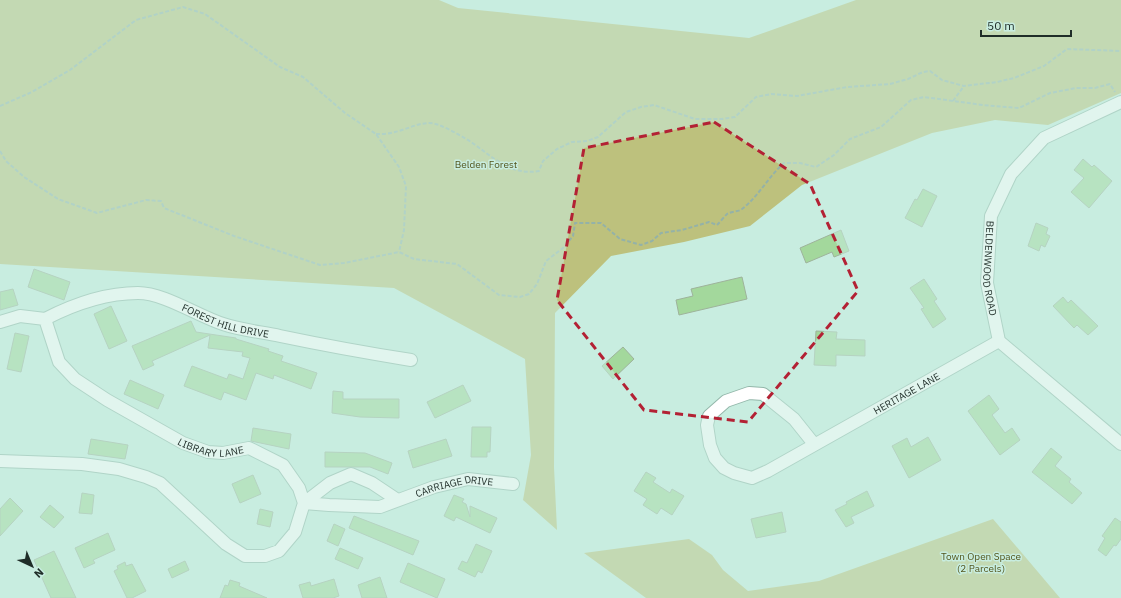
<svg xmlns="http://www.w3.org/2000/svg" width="1121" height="598" font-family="'IBM Plex Sans',sans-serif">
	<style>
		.green { fill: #bdc17d }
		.building { fill: #a3d89c; stroke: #9eb39b }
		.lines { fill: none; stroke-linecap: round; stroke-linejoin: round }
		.street-casing { stroke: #93b7aa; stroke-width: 14 }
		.path { stroke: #94b2a8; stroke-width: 2; stroke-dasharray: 4 2; stroke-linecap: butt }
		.street { stroke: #fff; stroke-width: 12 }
		.marked { fill: none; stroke: #b32134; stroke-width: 3; stroke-dasharray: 8 5; stroke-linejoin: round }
		.labels { text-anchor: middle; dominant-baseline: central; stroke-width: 3; stroke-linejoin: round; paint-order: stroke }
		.park-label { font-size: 10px; fill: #53551c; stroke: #c8ede0 }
		.street-label { font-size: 10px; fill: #1f2d28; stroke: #c8ede0 }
	</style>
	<rect width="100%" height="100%" fill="#c8ede0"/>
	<path class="green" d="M 0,0 L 439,0 L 458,8 L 749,38 L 856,0 L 1121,0 L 1121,93 L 1048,125 L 995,120 L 932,133 L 802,185 L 750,226 L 684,242 L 611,256 L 555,313 L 554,467 L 557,530 L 523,500 L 531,455 L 525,359 L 394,288 L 0,264 Z
		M 993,519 L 1060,598 L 646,598 L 584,553 L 689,539 L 712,555 L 723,570 L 748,591 L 819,581 Z"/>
	<path class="building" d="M 1083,159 L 1092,167 L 1094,165 L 1112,181 L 1089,208 L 1071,192 L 1084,178 L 1074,170 Z
		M 923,189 L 937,196 L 922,227 L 905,218 L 915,199 L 917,200 Z
		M 1036,223 L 1048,228 L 1046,234 L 1050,236 L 1045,247 L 1041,245 L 1039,251 L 1028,246 Z
		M 841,230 L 849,251 L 834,257 L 832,252 L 806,263 L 800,248 Z
		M 34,269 L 70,282 L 64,300 L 28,287 Z
		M 742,277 L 747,299 L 679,315 L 676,300 L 693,296 L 691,289 Z
		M 924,279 L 937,299 L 934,301 L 946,319 L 933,328 L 921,309 L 924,308 L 910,288 Z
		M 13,289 L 18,305 L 0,310 L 0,292 Z
		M 1063,297 L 1068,303 L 1071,300 L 1098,326 L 1088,335 L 1077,325 L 1074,328 L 1053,306 Z
		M 111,306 L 127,341 L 109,349 L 94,314 Z
		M 191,321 L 196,332 L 236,338 L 236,339 L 269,349 L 268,351 L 283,356 L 281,361 L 317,373 L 311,389 L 274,375 L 273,379 L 256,373 L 246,400 L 224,392 L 221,400 L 184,386 L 192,366 L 227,379 L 229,374 L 243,379 L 250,358 L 242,356 L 243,352 L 208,348 L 210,335 L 152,361 L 154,365 L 143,370 L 132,346 Z
		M 816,331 L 837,332 L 836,339 L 865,340 L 865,356 L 836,355 L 836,366 L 814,365 Z
		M 15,333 L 29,336 L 21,372 L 7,369 Z
		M 623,347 L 634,359 L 613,379 L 602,366 Z
		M 130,380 L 164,395 L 158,409 L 124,394 Z
		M 463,385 L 471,401 L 435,418 L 427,402 Z
		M 333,391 L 343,392 L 343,399 L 399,399 L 399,418 L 360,417 L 332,413 Z
		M 989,395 L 999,409 L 992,415 L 1005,433 L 1012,428 L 1020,440 L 1000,455 L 968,411 Z
		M 472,427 L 491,427 L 490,452 L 487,452 L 487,457 L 471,457 Z
		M 253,428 L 291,434 L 289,449 L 251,441 Z
		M 928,437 L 941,460 L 909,478 L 892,446 L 907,438 L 911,447 Z
		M 91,439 L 128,445 L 125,459 L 88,454 Z
		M 446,439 L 452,456 L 413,468 L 408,451 Z
		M 1051,448 L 1062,457 L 1055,466 L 1071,479 L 1069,482 L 1082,493 L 1072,504 L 1032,472 Z
		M 325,452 L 365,453 L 392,463 L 388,474 L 370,467 L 325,467 Z
		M 646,472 L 656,478 L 653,482 L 670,493 L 672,489 L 684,496 L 672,515 L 661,508 L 657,514 L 643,505 L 647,499 L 634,491 Z
		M 253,475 L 261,494 L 240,503 L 232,484 Z
		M 867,491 L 874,506 L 851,517 L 854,523 L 846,527 L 835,510 L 847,504 L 846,502 Z
		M 82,493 L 94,495 L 92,514 L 79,513 Z
		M 454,495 L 464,499 L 462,502 L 466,504 L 470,517 L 470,506 L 497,518 L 490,533 L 456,517 L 454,521 L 444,516 Z
		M 10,498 L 23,511 L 0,536 L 0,509 Z
		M 50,505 L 64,517 L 54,528 L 40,517 Z
		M 260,509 L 273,512 L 270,527 L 257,524 Z
		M 782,512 L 786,532 L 756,538 L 751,519 Z
		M 354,516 L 419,541 L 413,555 L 349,528 Z
		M 1115,518 L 1121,522 L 1121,539 L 1116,546 L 1114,545 L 1106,556 L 1098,550 L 1105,538 L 1102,536 Z
		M 334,524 L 345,529 L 338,546 L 327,541 Z
		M 108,533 L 115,550 L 93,560 L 95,563 L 84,568 L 75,548 Z
		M 476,544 L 492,551 L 482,573 L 478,571 L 475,577 L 458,569 L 462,561 L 467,563 Z
		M 340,548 L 363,558 L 358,569 L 335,559 Z
		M 54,551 L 76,598 L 51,598 L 34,560 Z
		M 185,561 L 189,570 L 172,578 L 168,569 Z
		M 125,562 L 126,566 L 132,564 L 146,591 L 132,598 L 127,598 L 114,571 L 118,569 L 117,566 Z
		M 408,563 L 445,579 L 437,598 L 400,582 Z
		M 380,577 L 387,598 L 362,598 L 358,585 Z
		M 334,579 L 339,596 L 333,598 L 303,598 L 299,585 L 310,582 L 311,586 Z
		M 230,580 L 240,583 L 239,586 L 267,598 L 220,598 L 225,585 L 228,586 Z"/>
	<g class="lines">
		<defs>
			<g id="street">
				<path id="s1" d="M 1121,102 L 1044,138 L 1011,174 L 991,216 L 987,283 L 999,341 L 1121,444"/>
				<path id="s2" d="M 45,319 C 74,304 105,293 138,293 C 164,293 198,316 223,324 C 241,330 261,332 280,336 C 323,345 367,353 411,360"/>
				<path id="s3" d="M 0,322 L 20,316 L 45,319 L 59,362 L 75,379 L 107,400 L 183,443 L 208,452 L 223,453 L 249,448 L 283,465 L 299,488 L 304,503 L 295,532 L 279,551 L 265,556 L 245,556 L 226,544 L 160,483 L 146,477 L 119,469 L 82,464 L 0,461"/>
				<path id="s4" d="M 814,444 L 794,419 L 763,394 L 749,393 L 726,401 L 709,416 L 707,425 L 710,445 L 715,458 L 724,468 L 734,473 L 752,478 L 768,471 L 999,341"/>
				<path id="s5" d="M 304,503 L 329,505 L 380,507 L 434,487 L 468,479 L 513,484"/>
				<path d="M 304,503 L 330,483 L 351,474 L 372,483 L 396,499"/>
			</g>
		</defs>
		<use href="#street" class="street-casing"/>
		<path class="path" d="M 953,101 L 964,86
			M 0,106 L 32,92 L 70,70 L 136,20 L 183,7 L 205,14 L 280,67 L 303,77 L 345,113 L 376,134 L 399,167 L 406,186 L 404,230 L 399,252
			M 376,134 C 382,134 389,134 395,132 C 409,129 424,119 439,125 C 449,129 462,136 471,142 C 493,157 511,176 539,171 L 543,161 L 557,149 L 572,142 L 587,141 L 598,137 L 626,112 L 641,107 L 654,105 L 695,119 L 722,119 L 735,117 L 756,97 L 771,94 L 797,96 L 847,87 L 890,84 L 908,79 L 923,72 L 930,71 L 942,80 L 964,86 L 997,82 L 1014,78 L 1044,66 L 1067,49 L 1121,51
			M 0,151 L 6,161 L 24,177 L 58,199 L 97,213 L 146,200 L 161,201 L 164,208 L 234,236 L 320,265 L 344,263 L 399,252 L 414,259 L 457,264 L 499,295 L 520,297 L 529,294 L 537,284 L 546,261 L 563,248 L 573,236 L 575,223 L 601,223 L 620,239 L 641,245 L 652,241 L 661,233 L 682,230 L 709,222 L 717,225 C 720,222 724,217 727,214 C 732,211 738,212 742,209 C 759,196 768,177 784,163 L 800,163 L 816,167 L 834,155 L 850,139 L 881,127 L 911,100 L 924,97 L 983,105 L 1019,108 L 1050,93 L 1076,88 L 1095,88 L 1110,84 L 1115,92"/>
		<use href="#street" class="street"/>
	</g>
	<path d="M0 0H1121V598H0ZM 714,122 L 810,184 L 858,291 L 748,422 L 644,410 L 557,300 L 584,148 Z" fill="#c8ede0" fill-opacity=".55" fill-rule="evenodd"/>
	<path class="marked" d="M 714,122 L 810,184 L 858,291 L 748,422 L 644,410 L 557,300 L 584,148 Z"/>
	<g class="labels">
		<g class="park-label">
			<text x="486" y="164">Belden Forest</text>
			<text x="981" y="556">Town Open Space<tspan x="981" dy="12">(2 Parcels)</tspan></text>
		</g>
		<g class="street-label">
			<text stroke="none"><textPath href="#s1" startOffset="233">BELDENWOOD ROAD</textPath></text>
			<text stroke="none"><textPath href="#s2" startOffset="190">FOREST HILL DRIVE</textPath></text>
			<text stroke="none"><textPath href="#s4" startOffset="396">HERITAGE LANE</textPath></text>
			<text stroke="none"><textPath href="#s3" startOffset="269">LIBRARY LANE</textPath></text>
			<text stroke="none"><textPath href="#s5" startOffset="154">CARRIAGE DRIVE</textPath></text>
		</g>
	</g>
	<g transform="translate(32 566) rotate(136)" stroke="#c8ede0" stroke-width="3" paint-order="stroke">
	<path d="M0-3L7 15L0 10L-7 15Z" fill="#1f2d28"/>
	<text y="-6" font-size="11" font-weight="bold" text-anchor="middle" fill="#1f2d28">N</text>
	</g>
	<path d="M981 30v6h90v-6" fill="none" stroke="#1f2d28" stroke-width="2"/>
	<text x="987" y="30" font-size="12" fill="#1f2d28" stroke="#c8ede0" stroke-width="3" paint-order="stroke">50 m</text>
</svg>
